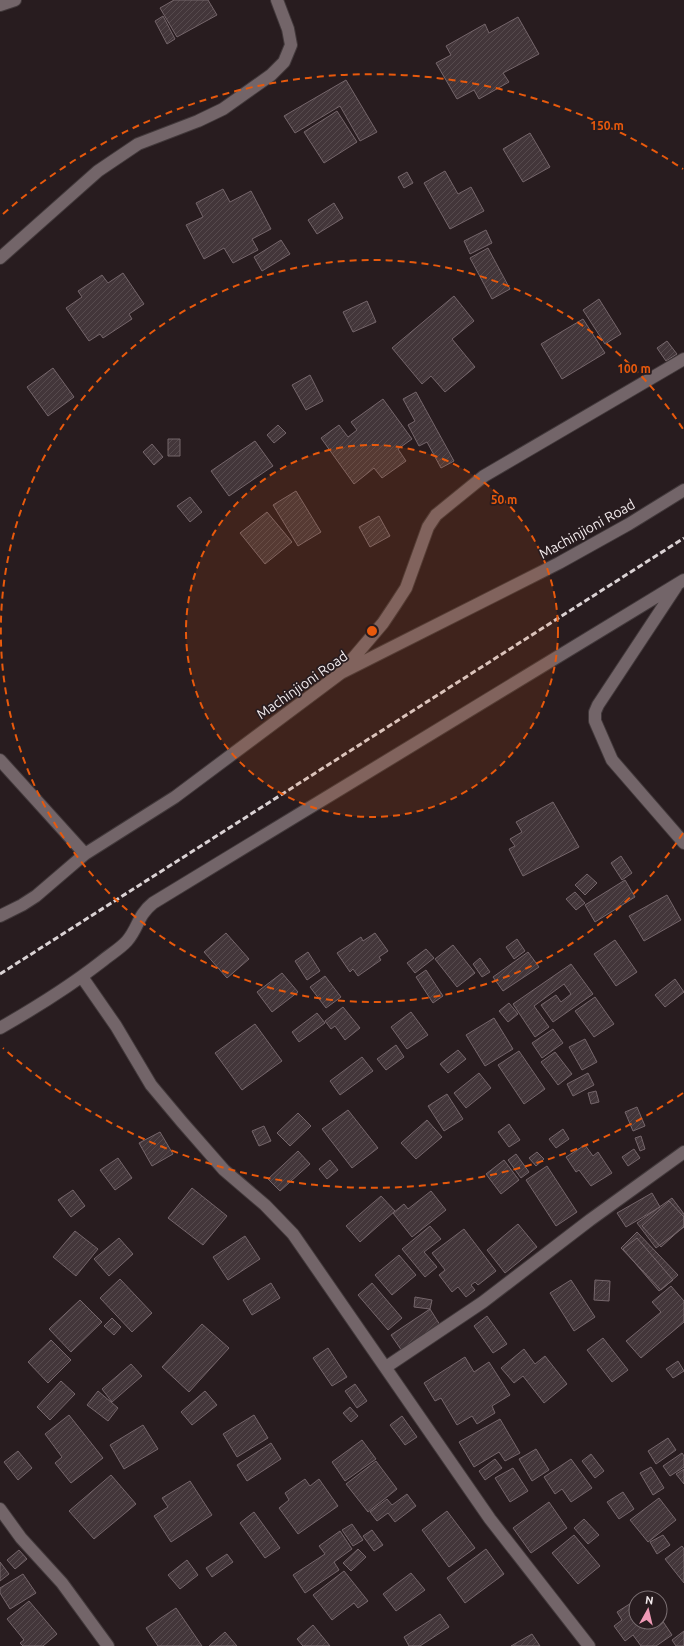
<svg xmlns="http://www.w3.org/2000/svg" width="684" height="1646" font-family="Ubuntu,sans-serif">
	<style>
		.building { fill: url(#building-hatch); stroke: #75666b }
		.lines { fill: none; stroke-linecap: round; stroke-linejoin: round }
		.street-casing { stroke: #42393b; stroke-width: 14 }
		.street { stroke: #736569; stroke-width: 12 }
		.rail { stroke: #dad2d4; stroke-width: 3; stroke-dasharray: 6 3; stroke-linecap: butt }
		.ring { fill: none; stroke: #e8590c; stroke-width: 2; stroke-dasharray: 7 5 }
		.labels { text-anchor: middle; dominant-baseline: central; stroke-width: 3.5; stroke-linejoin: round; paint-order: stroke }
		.street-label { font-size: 14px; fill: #f4ecee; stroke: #281c1f }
		.centre { fill: #e8590c; stroke: #281c1f; stroke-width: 2 }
		.ring-label { font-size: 12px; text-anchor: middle; font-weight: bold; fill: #e8590c; stroke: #281c1f; stroke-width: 3.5; stroke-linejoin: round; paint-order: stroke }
	</style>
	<defs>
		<pattern id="building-hatch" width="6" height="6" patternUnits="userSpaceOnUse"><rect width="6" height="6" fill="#43363a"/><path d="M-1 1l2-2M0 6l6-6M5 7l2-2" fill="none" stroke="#564a4d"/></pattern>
	</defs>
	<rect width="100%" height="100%" fill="#281c1f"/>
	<path class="building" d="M 174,0 L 208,0 L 217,15 L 177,37 L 160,8 Z
		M 163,16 L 175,39 L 167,44 L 155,21 Z
		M 518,17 L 539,54 L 503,73 L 509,82 L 479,99 L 474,90 L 457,99 L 436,63 L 451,55 L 446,46 L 485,24 L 489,33 Z
		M 346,80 L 377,132 L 360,141 L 340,106 L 295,133 L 284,116 Z
		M 337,111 L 357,142 L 324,163 L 304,132 Z
		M 530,133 L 550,167 L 523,182 L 503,149 Z
		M 445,171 L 458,194 L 471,187 L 484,211 L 450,229 L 424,183 Z
		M 407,172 L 413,183 L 404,188 L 398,177 Z
		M 223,189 L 230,202 L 251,191 L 271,229 L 252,239 L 258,250 L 233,263 L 224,248 L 204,259 L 186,225 L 203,217 L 196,203 Z
		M 334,203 L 343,218 L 317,234 L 308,220 Z
		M 486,230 L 492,243 L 470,254 L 464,241 Z
		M 281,240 L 290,254 L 262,271 L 254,257 Z
		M 488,248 L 510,289 L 492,299 L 470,258 Z
		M 123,273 L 144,304 L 129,314 L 132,319 L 103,338 L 100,334 L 89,341 L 66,308 L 82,297 L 78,291 L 102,275 L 108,283 Z
		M 454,296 L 474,321 L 452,339 L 475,367 L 445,392 L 431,376 L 422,384 L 392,348 Z
		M 599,299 L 621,334 L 605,344 L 583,310 Z
		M 367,301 L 376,322 L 353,332 L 343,312 Z
		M 583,319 L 605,353 L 562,379 L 541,344 Z
		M 667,341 L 677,354 L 666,361 L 657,348 Z
		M 53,368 L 74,397 L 48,416 L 27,387 Z
		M 310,375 L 323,401 L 306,410 L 292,385 Z
		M 416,392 L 454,461 L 441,468 L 427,442 L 419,446 L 408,425 L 415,421 L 403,399 Z
		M 383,399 L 412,439 L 398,449 L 406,461 L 382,478 L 374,468 L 354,484 L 321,438 L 339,425 L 348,437 L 357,430 L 351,422 Z
		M 278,425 L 286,433 L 274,443 L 267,435 Z
		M 168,439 L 180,439 L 180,456 L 168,456 Z
		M 255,441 L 273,466 L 229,496 L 211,471 Z
		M 152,444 L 163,457 L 154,465 L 143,452 Z
		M 296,491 L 321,532 L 298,546 L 273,505 Z
		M 190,497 L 202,512 L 190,522 L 177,506 Z
		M 267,512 L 292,542 L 265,564 L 240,533 Z
		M 379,516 L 390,536 L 370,547 L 359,527 Z
		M 553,802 L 579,847 L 523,876 L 509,849 L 515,846 L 510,839 L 522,832 L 516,822 Z
		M 621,856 L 632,873 L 622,880 L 611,863 Z
		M 587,874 L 597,883 L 585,895 L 575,885 Z
		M 625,880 L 635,897 L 595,922 L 585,905 Z
		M 575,892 L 585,903 L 576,910 L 566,899 Z
		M 667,895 L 681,920 L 644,941 L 629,916 Z
		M 226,933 L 249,959 L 227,978 L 204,952 Z
		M 375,933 L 388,951 L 379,957 L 381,960 L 358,976 L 353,969 L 350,972 L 337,953 L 361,937 L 363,941 Z
		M 517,939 L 525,951 L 514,959 L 506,947 Z
		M 615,940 L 637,972 L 616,986 L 594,954 Z
		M 453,945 L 475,973 L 457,987 L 435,959 Z
		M 426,949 L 434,958 L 415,973 L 407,963 Z
		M 308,952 L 320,971 L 307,980 L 295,961 Z
		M 528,952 L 539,967 L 503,991 L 493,977 Z
		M 480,958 L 490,972 L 482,977 L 473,964 Z
		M 571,964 L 593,994 L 553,1022 L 541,1005 L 556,995 L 561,1002 L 571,994 L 564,984 L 534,1006 L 549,1027 L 535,1037 L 513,1004 Z
		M 426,970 L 443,996 L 433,1003 L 416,977 Z
		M 282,973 L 298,992 L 272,1012 L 257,992 Z
		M 325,976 L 341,997 L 326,1008 L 310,987 Z
		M 675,979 L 684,992 L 665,1007 L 655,995 Z
		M 595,997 L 614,1024 L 594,1037 L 575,1011 Z
		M 509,1003 L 518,1014 L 508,1022 L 499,1011 Z
		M 343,1007 L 360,1028 L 345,1040 L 335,1026 L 331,1029 L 325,1021 Z
		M 411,1012 L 428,1035 L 407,1049 L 391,1027 Z
		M 317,1013 L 325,1023 L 299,1042 L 292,1032 Z
		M 494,1018 L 513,1049 L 485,1066 L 466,1035 Z
		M 255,1024 L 282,1061 L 242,1090 L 215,1053 Z
		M 553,1029 L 563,1043 L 542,1058 L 532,1043 Z
		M 585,1039 L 597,1062 L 582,1070 L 569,1047 Z
		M 396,1045 L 404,1057 L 386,1070 L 377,1059 Z
		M 458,1050 L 466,1059 L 448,1073 L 440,1064 Z
		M 519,1051 L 545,1089 L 524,1104 L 498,1065 Z
		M 555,1052 L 572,1074 L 558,1085 L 541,1062 Z
		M 362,1057 L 373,1071 L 340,1095 L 330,1081 Z
		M 479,1073 L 491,1088 L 466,1108 L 454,1093 Z
		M 588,1073 L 594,1085 L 573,1096 L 567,1084 Z
		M 596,1091 L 599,1102 L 591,1104 L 588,1093 Z
		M 447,1094 L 463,1119 L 444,1131 L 428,1106 Z
		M 637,1107 L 645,1126 L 633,1131 L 625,1112 Z
		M 348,1110 L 378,1148 L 352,1168 L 322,1129 Z
		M 298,1113 L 311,1126 L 290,1146 L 277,1133 Z
		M 427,1120 L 442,1137 L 416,1159 L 401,1143 Z
		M 509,1124 L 520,1140 L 509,1147 L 498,1132 Z
		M 264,1126 L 271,1141 L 259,1146 L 252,1131 Z
		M 563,1129 L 569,1139 L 556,1148 L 549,1139 Z
		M 160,1132 L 173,1154 L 152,1166 L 139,1143 Z
		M 641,1136 L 645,1149 L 640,1151 L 635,1138 Z
		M 585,1145 L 593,1156 L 598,1152 L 612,1173 L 591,1186 L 579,1170 L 576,1172 L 566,1157 Z
		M 634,1149 L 640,1158 L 628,1166 L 622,1157 Z
		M 298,1151 L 310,1164 L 280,1191 L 268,1179 Z
		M 537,1152 L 544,1159 L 536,1166 L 529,1158 Z
		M 516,1154 L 529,1172 L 521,1178 L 508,1160 Z
		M 118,1158 L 132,1178 L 115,1190 L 100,1170 Z
		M 330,1160 L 338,1170 L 327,1179 L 319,1169 Z
		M 504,1160 L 519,1180 L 501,1194 L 486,1174 Z
		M 547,1166 L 577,1212 L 556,1226 L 526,1180 Z
		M 192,1188 L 227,1216 L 203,1245 L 168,1218 Z
		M 73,1190 L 85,1206 L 71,1217 L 58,1200 Z
		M 431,1191 L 446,1210 L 412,1237 L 393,1213 L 404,1204 L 408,1209 Z
		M 652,1193 L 660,1207 L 626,1227 L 617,1213 Z
		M 381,1196 L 395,1211 L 360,1242 L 346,1226 Z
		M 672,1198 L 684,1214 L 684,1227 L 656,1248 L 637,1223 Z
		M 669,1201 L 684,1217 L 684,1226 L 661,1247 L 642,1226 Z
		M 518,1224 L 537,1247 L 505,1273 L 487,1250 Z
		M 430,1226 L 441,1239 L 424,1252 L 437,1267 L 425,1277 L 402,1249 Z
		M 464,1229 L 496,1271 L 478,1285 L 475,1282 L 471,1285 L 475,1290 L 466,1297 L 458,1287 L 452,1292 L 439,1275 L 445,1270 L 432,1253 Z
		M 75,1231 L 98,1249 L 76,1276 L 53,1257 Z
		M 637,1232 L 678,1275 L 661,1290 L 621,1248 Z
		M 245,1236 L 260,1259 L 228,1280 L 213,1257 Z
		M 119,1238 L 133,1254 L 109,1276 L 94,1259 Z
		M 637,1238 L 673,1280 L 659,1291 L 623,1249 Z
		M 399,1255 L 416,1275 L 392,1295 L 375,1275 Z
		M 120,1279 L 152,1313 L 132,1332 L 100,1298 Z
		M 571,1280 L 595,1317 L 574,1331 L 550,1293 Z
		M 595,1280 L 610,1281 L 609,1301 L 594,1300 Z
		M 271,1283 L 280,1298 L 252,1315 L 243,1300 Z
		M 372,1283 L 402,1318 L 388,1330 L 358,1295 Z
		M 671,1286 L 684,1301 L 684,1322 L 641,1358 L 626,1341 L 661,1312 L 652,1302 Z
		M 415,1297 L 432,1300 L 430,1309 L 414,1307 Z
		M 80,1300 L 102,1322 L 71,1352 L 49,1329 Z
		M 430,1309 L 440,1325 L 402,1351 L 391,1335 Z
		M 487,1316 L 507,1344 L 493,1353 L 474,1326 Z
		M 112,1318 L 121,1327 L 114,1335 L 104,1326 Z
		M 202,1324 L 229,1348 L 189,1392 L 162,1367 Z
		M 603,1338 L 628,1370 L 612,1382 L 587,1350 Z
		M 51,1340 L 71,1360 L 48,1383 L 28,1362 Z
		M 328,1348 L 347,1377 L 332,1386 L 313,1358 Z
		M 524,1349 L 535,1364 L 545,1356 L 567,1384 L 544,1403 L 523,1376 L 514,1383 L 501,1368 Z
		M 465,1357 L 474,1372 L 489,1362 L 510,1395 L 492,1406 L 495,1413 L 477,1424 L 472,1416 L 457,1425 L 441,1398 L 435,1401 L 424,1383 Z
		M 678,1361 L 684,1371 L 673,1378 L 666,1369 Z
		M 131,1364 L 142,1376 L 112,1402 L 102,1389 Z
		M 61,1381 L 75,1394 L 50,1420 L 37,1407 Z
		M 355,1384 L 367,1401 L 357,1408 L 345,1391 Z
		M 98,1391 L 118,1408 L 108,1421 L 87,1405 Z
		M 205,1391 L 217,1405 L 192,1425 L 181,1412 Z
		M 350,1407 L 358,1416 L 351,1422 L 343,1413 Z
		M 69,1415 L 103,1458 L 71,1483 L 55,1463 L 62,1457 L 45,1434 Z
		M 254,1415 L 268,1438 L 237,1457 L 223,1434 Z
		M 402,1416 L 417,1437 L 405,1445 L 390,1425 Z
		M 500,1419 L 520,1453 L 505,1461 L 499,1452 L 474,1467 L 459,1442 Z
		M 143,1425 L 158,1449 L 124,1469 L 110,1445 Z
		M 668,1438 L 676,1450 L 656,1464 L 648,1451 Z
		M 362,1440 L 376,1459 L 345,1481 L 332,1462 Z
		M 271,1443 L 281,1459 L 247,1481 L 237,1465 Z
		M 536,1449 L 549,1470 L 532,1481 L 519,1459 Z
		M 18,1451 L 32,1468 L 18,1480 L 4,1462 Z
		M 682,1453 L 684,1456 L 684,1467 L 670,1476 L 663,1466 Z
		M 591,1454 L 604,1471 L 595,1478 L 582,1461 Z
		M 495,1459 L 502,1468 L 485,1480 L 479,1471 Z
		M 571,1459 L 592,1488 L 571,1502 L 562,1489 L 555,1494 L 544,1477 Z
		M 376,1461 L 397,1489 L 368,1512 L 346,1484 Z
		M 651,1467 L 664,1488 L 653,1495 L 640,1473 Z
		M 513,1468 L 528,1491 L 510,1502 L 495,1478 Z
		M 684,1469 L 684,1484 L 676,1474 Z
		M 111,1475 L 136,1504 L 94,1539 L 69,1511 Z
		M 305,1479 L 310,1486 L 319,1479 L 338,1506 L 298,1534 L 279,1508 L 289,1500 L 285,1493 Z
		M 190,1481 L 212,1515 L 171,1542 L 154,1516 L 168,1507 L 162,1498 Z
		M 623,1492 L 634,1509 L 619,1519 L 607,1502 Z
		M 407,1494 L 416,1506 L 395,1522 L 388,1513 L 377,1521 L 370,1512 L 387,1499 L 392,1505 Z
		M 659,1498 L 676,1520 L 648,1542 L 630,1520 Z
		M 549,1502 L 567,1528 L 531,1553 L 513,1528 Z
		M 447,1511 L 475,1548 L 449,1567 L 422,1530 Z
		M 254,1512 L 280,1548 L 265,1558 L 240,1523 Z
		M 584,1519 L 599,1535 L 588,1544 L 574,1528 Z
		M 352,1524 L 363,1540 L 353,1546 L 342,1530 Z
		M 372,1530 L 383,1545 L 374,1551 L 363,1536 Z
		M 340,1531 L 352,1549 L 334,1562 L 339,1570 L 305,1593 L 293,1575 L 325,1554 L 319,1546 Z
		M 574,1535 L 600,1566 L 578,1584 L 552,1553 Z
		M 663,1535 L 670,1545 L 657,1554 L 650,1542 Z
		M 682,1546 L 684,1549 L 684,1583 L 665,1559 Z
		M 358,1549 L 366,1557 L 351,1571 L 343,1563 Z
		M 486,1549 L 504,1574 L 465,1603 L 447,1578 Z
		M 19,1550 L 27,1559 L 15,1569 L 7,1560 Z
		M 227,1554 L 233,1562 L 212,1577 L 206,1568 Z
		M 187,1560 L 198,1575 L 180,1589 L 168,1575 Z
		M 0,1562 L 9,1574 L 0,1581 Z
		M 344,1571 L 368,1601 L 358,1608 L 354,1603 L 332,1620 L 313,1595 Z
		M 411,1573 L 425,1590 L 396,1611 L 383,1594 Z
		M 23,1574 L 36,1593 L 10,1609 L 0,1593 L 0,1588 Z
		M 636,1600 L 636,1622 L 660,1622 L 660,1617 L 672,1635 L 656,1646 L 641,1646 L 633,1635 L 625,1641 L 614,1626 L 622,1620 L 617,1612 Z
		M 29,1601 L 57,1634 L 43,1646 L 23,1646 L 20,1643 L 24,1640 L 7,1619 Z
		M 176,1608 L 202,1646 L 158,1646 L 146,1628 Z
		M 440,1614 L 449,1627 L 420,1646 L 409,1646 L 404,1637 Z
		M 313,1625 L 330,1646 L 303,1646 L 297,1639 Z
		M 684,1631 L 684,1646 L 676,1646 L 672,1640 Z
		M 225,1632 L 237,1646 L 209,1646 Z
		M 532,1634 L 540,1646 L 511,1646 Z"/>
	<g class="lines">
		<defs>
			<path id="street" d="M 0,5 L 15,0
				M 0,258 L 98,171 L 138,144 L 198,121 L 223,109 L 271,75 L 284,62 L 291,45 L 288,29 L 277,0
				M 676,587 L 598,705 L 595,712 L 595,721 L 612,760 L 684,843
				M 344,669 L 383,623 L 395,605 L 406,588 L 428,527 L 436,515 L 484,476 L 684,359
				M 0,760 L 85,854
				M 0,916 L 22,905 L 36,896 L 85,854 L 175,797 L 341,673 L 559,563 L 629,524 L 684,490
				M 82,977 L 116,1026 L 151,1085 L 182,1122 L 224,1170 L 265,1205 L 293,1234 L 490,1519 L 589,1646
				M 0,1028 C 35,1008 69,987 101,962 C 109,955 120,949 127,941 C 139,927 137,916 153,903 L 684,580
				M 386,1367 L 483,1302 L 590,1220 L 684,1152
				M 0,1509 L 21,1538 L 62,1583 L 108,1646"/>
		</defs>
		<use href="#street" class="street-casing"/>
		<use href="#street" class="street"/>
		<path class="rail" d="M 0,974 L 684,538"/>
	</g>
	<circle cx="372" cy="631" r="186" fill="#e8590c" fill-opacity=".12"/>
	<g class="ring">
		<circle cx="372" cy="631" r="186"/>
		<path d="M683 833A371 371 0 1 1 683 429"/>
		<path d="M683 1093A557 557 0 0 1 3 1048M3 214A557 557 0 0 1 683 169"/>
	</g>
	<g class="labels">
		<g class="street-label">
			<text transform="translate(587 529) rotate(-29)">Machinjioni Road</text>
			<text transform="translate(302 685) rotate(-35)">Machinjioni Road</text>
		</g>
	</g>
	<circle cx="372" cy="631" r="6" class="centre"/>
	<g class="ring-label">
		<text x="607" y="130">150 m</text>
		<text x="634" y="373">100 m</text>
		<text x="504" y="504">50 m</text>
	</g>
	<g transform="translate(648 1610) rotate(8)"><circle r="19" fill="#281c1f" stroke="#7a6f72"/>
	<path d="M0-3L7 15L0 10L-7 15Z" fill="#f09ab6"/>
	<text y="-6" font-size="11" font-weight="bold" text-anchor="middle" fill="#f4ecee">N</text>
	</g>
</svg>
